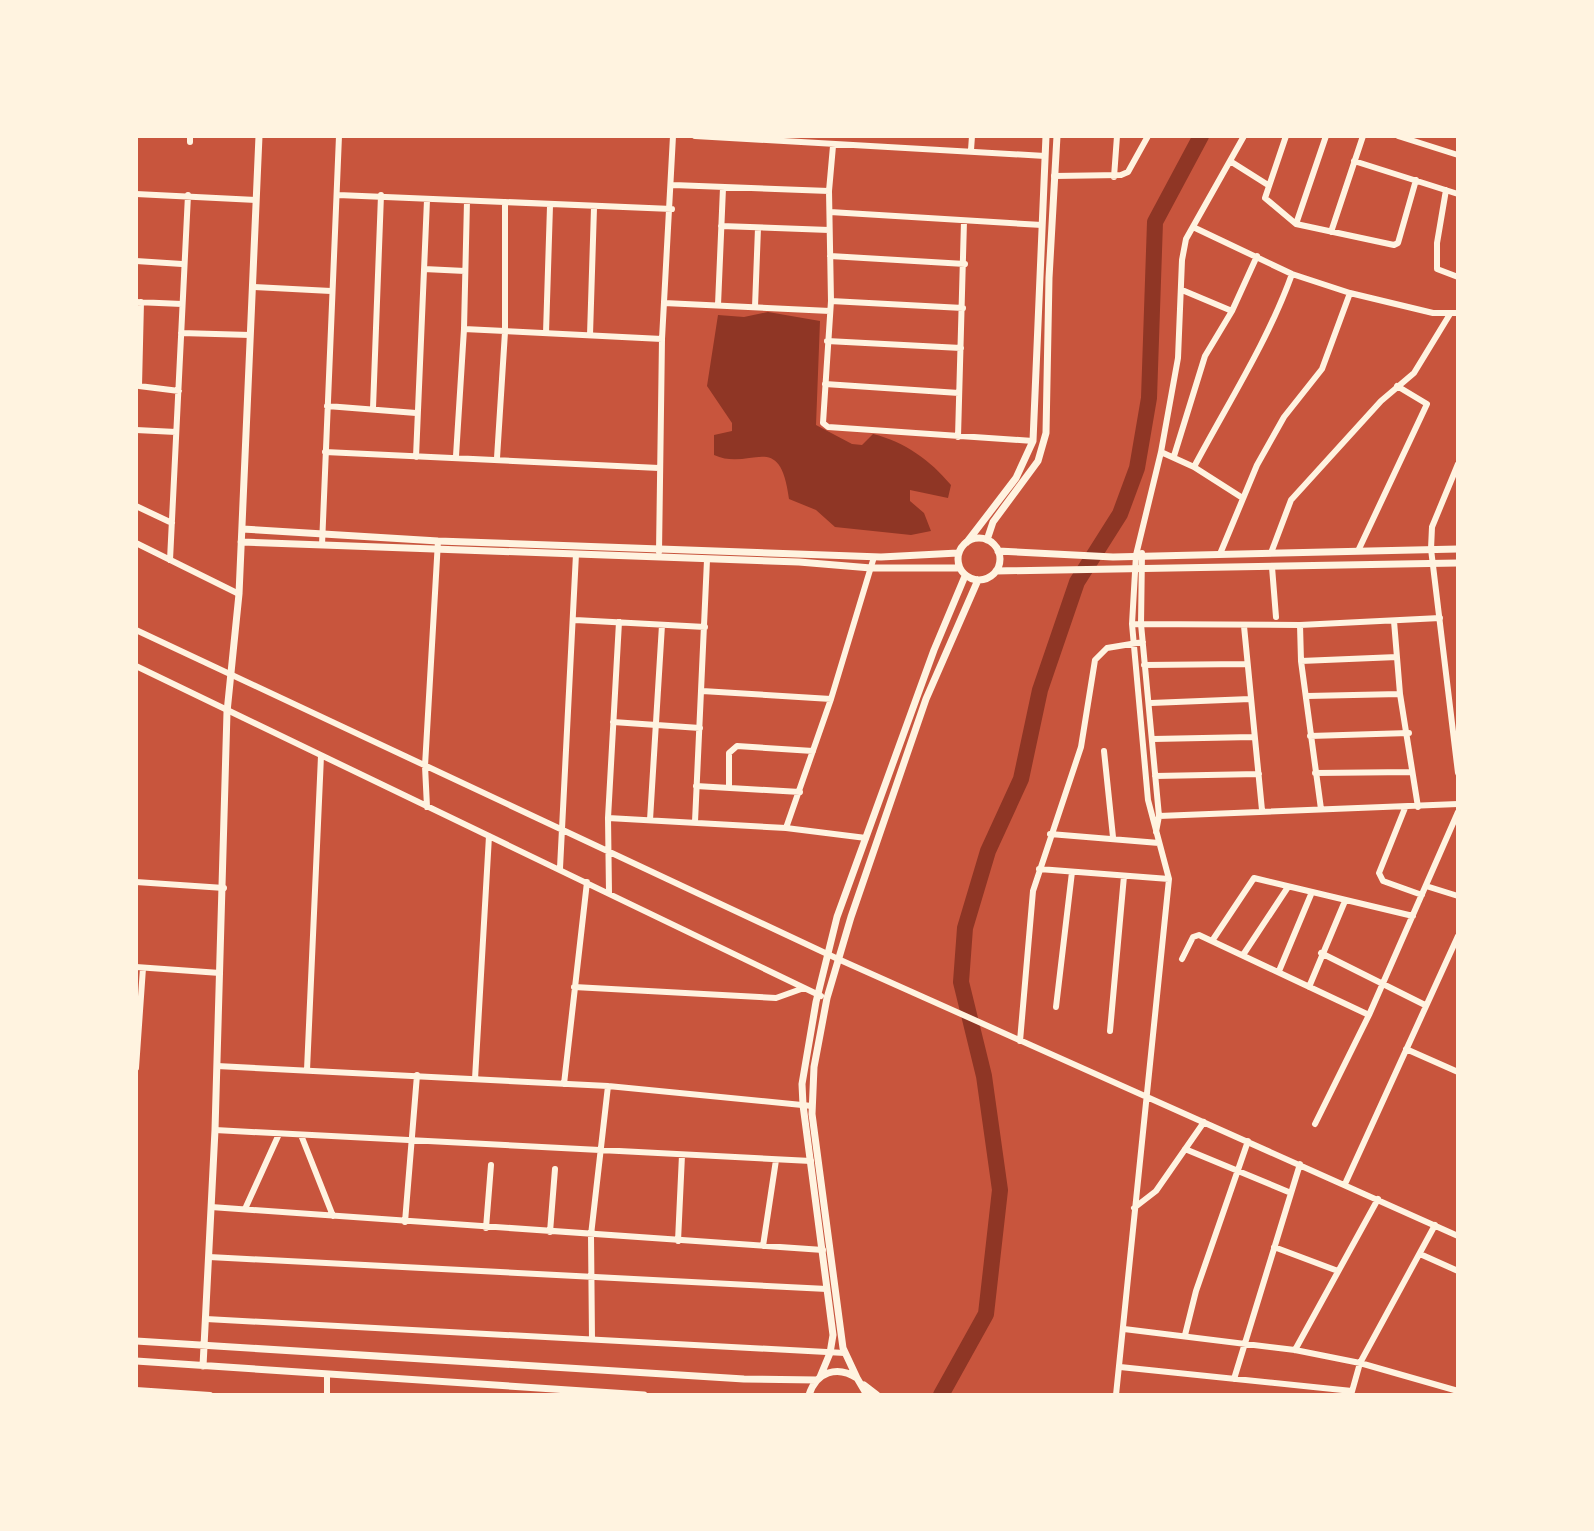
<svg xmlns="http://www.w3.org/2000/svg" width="1594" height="1531" font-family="'Sofia Sans Condensed',sans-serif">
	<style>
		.water { fill: #8f3625 }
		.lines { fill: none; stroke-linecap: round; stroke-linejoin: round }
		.river { stroke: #8f3625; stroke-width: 16 }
		.minor { stroke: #fff3e0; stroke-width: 6 }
		.tertiary { stroke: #fff3e0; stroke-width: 7 }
	</style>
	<rect width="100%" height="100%" fill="#c8553d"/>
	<path class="water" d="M 768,312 L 820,321 L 816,425 L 852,444 L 862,445 L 873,434 C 905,442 930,460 951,485 L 948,498 L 910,490 L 910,501 L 924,513 L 931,531 L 911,535 L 835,527 L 816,510 L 789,499 C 780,428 751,472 714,455 L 714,435 L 732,431 L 732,423 L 707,386 L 718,315 L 744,317 Z"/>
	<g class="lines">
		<path class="river" d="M 941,1395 L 986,1314 L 1000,1190 L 984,1076 L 961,982 L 965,928 L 988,851 L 1021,779 L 1040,690 L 1077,582 L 1120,514 L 1137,468 L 1149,398 L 1155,222 L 1201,136"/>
		<path class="minor" d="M 695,136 L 1045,156
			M 1286,136 L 1265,198 L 1296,224 L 1394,245 L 1398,243 L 1416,180
			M 1398,136 L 1458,155
			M 190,142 L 190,136
			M 833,146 L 829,191 L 831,301 L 823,423 L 828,427 L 1033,441
			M 971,150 L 972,136
			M 1230,161 L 1268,185
			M 1354,161 L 1458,194
			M 1054,176 L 1121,175 L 1128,172 L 1148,136
			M 1114,177 L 1117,136
			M 673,185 L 829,191
			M 1446,190 L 1437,243 L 1437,269 L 1458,277
			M 136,194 L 256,200
			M 338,195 L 672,209
			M 830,212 L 1042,225
			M 1296,224 L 1326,136
			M 721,226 L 829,230
			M 1193,227 L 1292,274 L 1350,293 L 1433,313 L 1458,313
			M 1331,232 L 1363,136
			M 830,256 L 965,264
			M 136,261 L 182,264
			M 424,269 L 465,271
			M 252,287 L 331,291
			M 1182,290 L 1232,311
			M 831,301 L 963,308
			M 136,302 L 182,304
			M 664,303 L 830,311
			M 718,305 L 723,188
			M 755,307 L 758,228
			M 464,329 L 662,339
			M 181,333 L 250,335
			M 546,333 L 550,206
			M 590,335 L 594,208
			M 827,341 L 961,348
			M 825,384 L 959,393
			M 139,386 L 141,302
			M 139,386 L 179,391
			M 327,406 L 416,413
			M 373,408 L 381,195
			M 136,430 L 176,432
			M 958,437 L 964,221
			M 325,452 L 659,468
			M 1161,452 L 1194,467 L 1241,497
			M 456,456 L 464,329 L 467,201
			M 1174,456 L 1205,356 L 1232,311 L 1257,256
			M 416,457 L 427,200
			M 497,458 L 505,332 L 505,202
			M 1458,464 L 1432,527 L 1431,549 L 1458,773
			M 1194,467 C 1228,403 1268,341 1292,274
			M 136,506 L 172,523
			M 136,543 L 239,594
			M 322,545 L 339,136
			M 1358,551 L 1427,404 L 1397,386
			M 659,552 L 662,339 L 673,136
			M 1142,553 L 1141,624 L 1159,816 L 1156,832
			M 1271,553 L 1291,500 L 1381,401 L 1414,373 L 1450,314
			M 1220,554 L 1257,465 L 1284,417 L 1322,369 L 1350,293
			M 170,560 L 188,195
			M 1275,566 L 1272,567 L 1276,617
			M 575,620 L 705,627
			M 1394,621 L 1400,694 L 1418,807
			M 1132,624 L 1300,625 L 1440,618
			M 1300,625 L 1301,661 L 1321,809
			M 1244,626 L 1262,810
			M 136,630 L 838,959 L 1458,1236
			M 1301,661 L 1397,657
			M 1144,665 L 1247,664
			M 136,666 L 821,996
			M 702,691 L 831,699
			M 1307,696 L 1400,694
			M 1151,703 L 1250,699
			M 613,722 L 700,728
			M 1310,736 L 1409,733
			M 1153,739 L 1253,737
			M 1104,751 L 1113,837
			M 1315,773 L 1412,772
			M 1155,776 L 1259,774
			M 696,786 L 800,792
			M 729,786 L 729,753 L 737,746 L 813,751
			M 427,807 L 425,766 L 438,541
			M 1405,808 L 1379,873 L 1383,881 L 1422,895
			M 1159,816 L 1458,804
			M 608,818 L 786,828 L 866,838
			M 650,820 L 662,625
			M 695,822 L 707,560
			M 786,828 L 831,699 L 874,557
			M 1050,834 L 1159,843
			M 560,868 L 576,554
			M 1039,869 L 1169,879
			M 136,882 L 224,888
			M 1426,886 L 1458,896
			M 609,893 L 608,818 L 619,622
			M 1212,941 L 1254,878 L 1413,916
			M 1321,953 L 1425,1005
			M 1243,955 L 1288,887
			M 1182,959 L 1193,937 L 1199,935 L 1369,1015
			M 136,967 L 220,973
			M 1279,971 L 1312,892
			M 574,987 L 776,998 L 804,988
			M 1309,987 L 1345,901
			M 1056,1007 L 1072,872
			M 1110,1031 L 1124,876
			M 1020,1041 L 1033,891 L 1081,747 L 1095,660 L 1107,648 L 1143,642
			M 1406,1049 L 1458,1072
			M 217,1066 L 608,1086 L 812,1106
			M 136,1068 L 143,968
			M 307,1070 L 321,756
			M 475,1079 L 489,836
			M 564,1084 L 587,882
			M 1315,1124 L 1369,1015 L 1458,812
			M 215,1130 L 811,1161
			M 301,1135 L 333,1216
			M 1185,1149 L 1291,1193
			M 1345,1184 L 1458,936
			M 211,1207 L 823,1250
			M 1134,1208 L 1156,1191 L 1204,1122
			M 245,1209 L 279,1134
			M 405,1222 L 417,1075
			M 486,1228 L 491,1165
			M 550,1232 L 555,1169
			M 678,1241 L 682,1155
			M 763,1246 L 776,1160
			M 1274,1247 L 1338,1271
			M 1420,1254 L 1458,1271
			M 209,1257 L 827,1289
			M 206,1319 L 845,1353
			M 1124,1329 L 1295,1350 L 1360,1363 L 1458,1391
			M 1185,1335 L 1196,1291 L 1248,1141
			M 592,1339 L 591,1235 L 608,1086
			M 1295,1350 L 1378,1199
			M 1120,1367 L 1352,1391
			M 327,1375 L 327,1395
			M 1234,1379 L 1300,1164
			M 136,1390 L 210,1395
			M 1116,1395 L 1169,879 L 1148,800 L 1132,624 L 1136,555 L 1161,452 L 1178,358 L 1182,260 L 1186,239 L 1244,136
			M 1351,1395 L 1360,1363 L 1435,1225"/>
		<path class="tertiary" d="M 242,529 L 438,541 L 881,557 L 958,553
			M958 559a21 21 0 1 1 42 0a21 21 0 1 1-42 0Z
			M 987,540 L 993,522 L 1038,461 L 1046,433 L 1049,278 L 1057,136
			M 241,542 L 799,562 L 871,568 L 959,568
			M 967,542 L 1016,478 L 1033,441 L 1046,136
			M 998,551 L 1113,557 L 1458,549
			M 996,571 L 1458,563
			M 136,1341 L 744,1379 L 817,1380
			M 136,1361 L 644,1395
			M 203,1366 L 215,1130 L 227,712 L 239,594 L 259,136
			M 820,1377 L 830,1353 L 833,1335 L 803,1105 L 802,1084 L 816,1002 L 837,917 L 934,650 L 965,576
			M 857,1378 L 843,1348 L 812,1114 L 814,1067 L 827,998 L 851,917 L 926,699 L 978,580
			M 864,1385 L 877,1395
			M 809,1395 C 816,1372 837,1365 857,1378 L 867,1395"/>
	</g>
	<rect width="1594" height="1531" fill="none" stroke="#fff3e0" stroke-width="276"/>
</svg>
